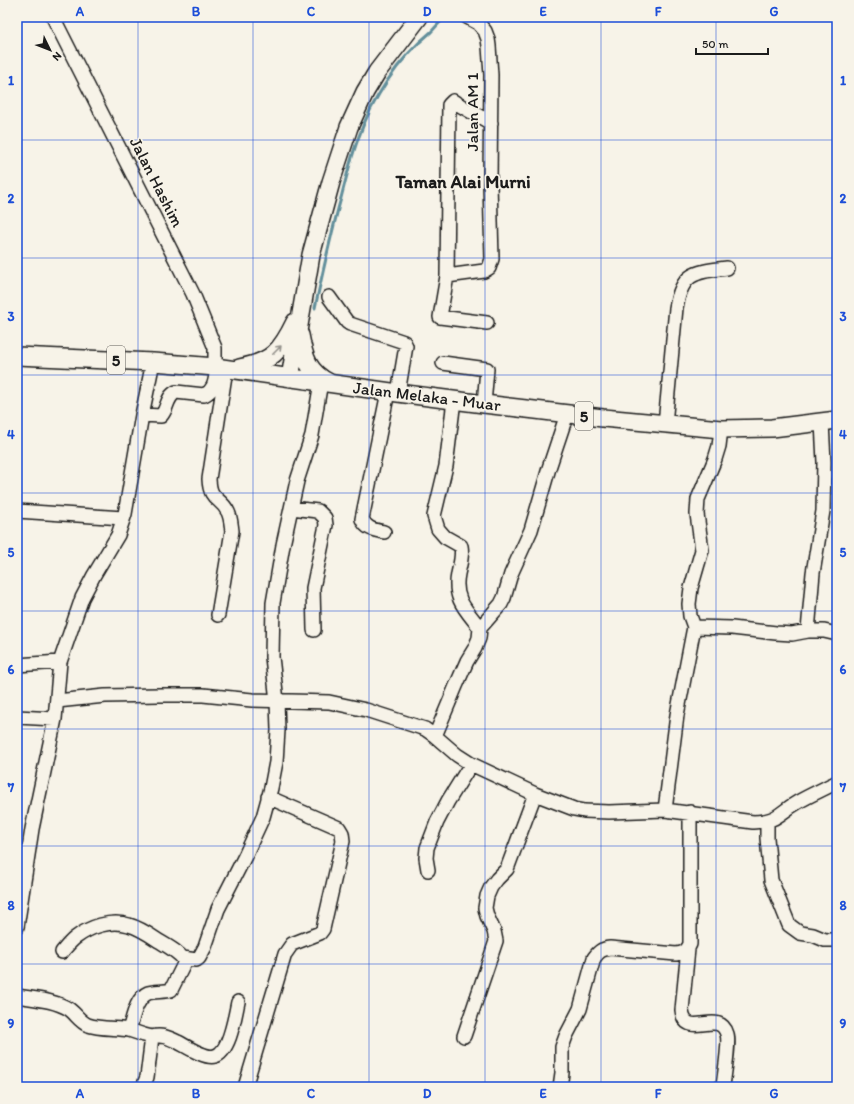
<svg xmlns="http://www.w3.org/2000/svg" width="854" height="1104" font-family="Itim,sans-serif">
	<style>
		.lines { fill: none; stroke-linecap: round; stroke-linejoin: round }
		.stream { stroke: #628f9b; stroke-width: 3 }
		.minor-casing { stroke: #1c1c1c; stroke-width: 16 }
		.major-casing { stroke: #1c1c1c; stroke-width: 20 }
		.minor { stroke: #f7f3e8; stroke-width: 13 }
		.major { stroke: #f7f3e8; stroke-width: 17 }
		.oneway { stroke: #94928c }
		.grid { fill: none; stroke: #1d4ed8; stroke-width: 1; stroke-opacity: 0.55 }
		.labels { text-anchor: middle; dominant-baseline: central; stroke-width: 3.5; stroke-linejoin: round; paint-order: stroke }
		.shield { fill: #f7f3e8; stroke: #5e5c59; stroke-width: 1 }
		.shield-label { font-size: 16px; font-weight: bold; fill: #1c1c1c }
		.street-label { font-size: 17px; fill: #1c1c1c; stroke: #f7f3e8 }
		.neighbourhood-label { font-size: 18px; font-weight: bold; fill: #1c1c1c; stroke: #f7f3e8 }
		.neatline { fill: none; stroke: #1d4ed8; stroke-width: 1.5 }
		.grid-label { font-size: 13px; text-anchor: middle; font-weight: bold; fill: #1d4ed8 }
	</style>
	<rect width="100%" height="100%" fill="#f7f3e8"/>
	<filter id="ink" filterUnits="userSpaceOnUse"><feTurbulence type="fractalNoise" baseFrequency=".025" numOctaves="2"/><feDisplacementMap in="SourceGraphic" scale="8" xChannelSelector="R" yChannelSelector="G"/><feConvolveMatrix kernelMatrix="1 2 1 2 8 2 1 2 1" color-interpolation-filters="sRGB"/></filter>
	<g filter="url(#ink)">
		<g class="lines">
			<path class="stream" d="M 315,308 C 323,271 331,234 341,198 C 346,178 351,158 358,139 C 372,99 398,59 431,32 C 436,27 440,21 446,17"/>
			<defs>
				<path id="minor" d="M 53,17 L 193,294 L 215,348 L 215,367
					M 447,276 L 484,271 L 489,268 L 492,259 L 490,183 L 491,75 L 489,46 L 488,39 L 485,31 L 478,23 L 467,17
					M 329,297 L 347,322 L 350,324 L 404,342 L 406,346 L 398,393
					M 487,323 L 440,317 L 447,276 L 449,105 L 453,101 L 456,103 L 491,123
					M 443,363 L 487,369 L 484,404
					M 454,400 L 446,466 L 434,516 L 438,529 L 445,537 L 461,546 C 463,556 460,564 458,574 C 453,599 466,610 480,628
					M 142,415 L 161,416 C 168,409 166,397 176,392 L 204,395 C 215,390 215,380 217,369
					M 665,424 L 676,308 C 682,272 695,272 727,268
					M 291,508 L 318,511 L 325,518 L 326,525 L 313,588 L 314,630
					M 17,511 L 123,518
					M 384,532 C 374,530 366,529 362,519 L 388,392
					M 218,615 L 232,531 C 231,524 231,518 228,512 C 220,496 210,502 209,479 L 226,369
					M 694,627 L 732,628 L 776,633 L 792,634 L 808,631 L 824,631 L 837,634
					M 808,631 L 813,573 L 823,511 L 824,462 L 822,422
					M 17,665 L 60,662
					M 57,701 L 105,696 L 159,695 L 203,695 L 252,700 L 329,702 L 366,710 L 425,729 L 435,736 L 457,755 L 471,764 L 535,794 L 574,809 L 584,811 L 609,812 L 665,810 L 753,822 C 779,821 777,814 798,802 C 810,795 824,789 837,782
					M 17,717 L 55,719
					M 435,736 L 456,686 L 467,661 L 475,648 L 479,638 L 480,628 L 501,604 L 504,598 L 511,574 L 531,530 L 549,468 L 567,414
					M 665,810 L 677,715 L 694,627 L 690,616 L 689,604 L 691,588 L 702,550 L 697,514 L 698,499 L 715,459 L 719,446 L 721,429
					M 767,822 L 767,838 L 771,880 L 789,925 L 800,933 L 813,935 L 825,940 L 837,940
					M 428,870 L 426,858 L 427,848 L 437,822 L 448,801 L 471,764
					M 17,927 L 32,829 L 55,719 L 60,662 L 82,598 L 94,575 L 118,535 L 125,514 L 142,415 L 153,362
					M 688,949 L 682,1010 C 685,1042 719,1007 727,1034 C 730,1043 724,1075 723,1087
					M 62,952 C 66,947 70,942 75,938 C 89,927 111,919 129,925 C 140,928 150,935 159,941 C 167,946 181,953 185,962 L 171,990 C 163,992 155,991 148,993 C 136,998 133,1018 129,1030 L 144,1035 L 152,1037 L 147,1077 L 143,1087
					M 183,958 L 196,960 L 199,958 L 205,947 L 218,909 L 245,856 L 263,817 L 271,788 L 276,762 L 278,730 L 277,701 L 272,657 L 273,603 L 283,545 L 297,481 L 312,435 L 321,382
					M 17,996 C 34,999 54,1000 69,1009 C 76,1014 80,1022 88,1025 C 99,1029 117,1028 129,1030
					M 464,1036 L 496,941 L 494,931 L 487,916 L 485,908 L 487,896 L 491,887 L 497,879 L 507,869 L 535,794
					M 152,1037 C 162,1034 169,1038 178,1042 C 186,1046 205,1059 215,1056 C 230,1052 235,1015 238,1002
					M 245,1087 L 285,954 L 292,944 L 320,933 L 323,929 L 343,841 L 342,833 L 339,828 L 268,797
					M 560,1087 L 562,1073 L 562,1047 L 566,1036 L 580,1009 L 594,958 C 599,951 602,949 610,948 L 676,954 C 684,953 687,951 690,944 L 690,812"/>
				<path id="major" d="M 300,335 C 304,357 308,373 330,383
					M 17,356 L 153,362 L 215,367 L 398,393 L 484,404 L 603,418 L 721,429 L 772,428 L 837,420
					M 239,368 C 272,362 281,351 295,322
					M 290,378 L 311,255 L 331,182 L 349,127 L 365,92 L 377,72 L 419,17"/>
			</defs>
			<use href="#minor" class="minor-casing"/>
			<use href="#major" class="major-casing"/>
			<use href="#minor" class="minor"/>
			<use href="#major" class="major"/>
		</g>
		<defs><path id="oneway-shaft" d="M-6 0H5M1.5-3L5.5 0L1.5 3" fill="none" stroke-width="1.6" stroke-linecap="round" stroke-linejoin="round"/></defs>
		<use class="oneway" href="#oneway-shaft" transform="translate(277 350) rotate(-45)"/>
	</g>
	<path class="grid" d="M 138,17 L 138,1087M 253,17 L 253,1087M 369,17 L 369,1087M 485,17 L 485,1087M 601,17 L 601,1087M 716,17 L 716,1087M 17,140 L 837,140M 17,258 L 837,258M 17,375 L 837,375M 17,493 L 837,493M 17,611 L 837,611M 17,729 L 837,729M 17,846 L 837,846M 17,964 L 837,964"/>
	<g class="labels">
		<g class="shield">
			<rect x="107" y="346" width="18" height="28" rx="3"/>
			<rect x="575" y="402" width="18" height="28" rx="3"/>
		</g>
		<g class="shield-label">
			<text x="116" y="360">5</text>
			<text x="584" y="416">5</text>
		</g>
		<g class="street-label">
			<text transform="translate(472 112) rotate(-90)">Jalan AM 1</text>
			<text transform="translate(157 182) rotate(63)">Jalan Hashim</text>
			<text transform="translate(427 396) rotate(7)">Jalan Melaka - Muar</text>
		</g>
		<g class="neighbourhood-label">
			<text x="463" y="182">Taman Alai Murni</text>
		</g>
	</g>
	<rect width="854" height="1104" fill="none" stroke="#f7f3e8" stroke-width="44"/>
	<g transform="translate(50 50) rotate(133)" stroke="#f7f3e8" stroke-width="3" paint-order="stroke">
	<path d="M0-3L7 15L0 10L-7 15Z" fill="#1c1c1c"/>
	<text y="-6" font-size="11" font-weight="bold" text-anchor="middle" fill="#1c1c1c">N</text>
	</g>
	<path d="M696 48v6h72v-6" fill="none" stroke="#1c1c1c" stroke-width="2"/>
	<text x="702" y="48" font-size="12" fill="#1c1c1c" stroke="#f7f3e8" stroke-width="3" paint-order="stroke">50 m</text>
	<rect x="22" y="22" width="810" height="1060" class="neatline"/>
	<g class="grid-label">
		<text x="80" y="16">A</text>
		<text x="196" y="16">B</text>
		<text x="311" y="16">C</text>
		<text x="427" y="16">D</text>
		<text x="543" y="16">E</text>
		<text x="658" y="16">F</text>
		<text x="774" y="16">G</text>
		<text x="11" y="85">1</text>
		<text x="843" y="85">1</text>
		<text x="11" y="203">2</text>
		<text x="843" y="203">2</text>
		<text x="11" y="321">3</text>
		<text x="843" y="321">3</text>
		<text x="11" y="439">4</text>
		<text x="843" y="439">4</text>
		<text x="11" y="557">5</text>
		<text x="843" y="557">5</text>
		<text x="11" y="674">6</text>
		<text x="843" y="674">6</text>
		<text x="11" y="792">7</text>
		<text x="843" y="792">7</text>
		<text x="11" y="910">8</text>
		<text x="843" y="910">8</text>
		<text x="11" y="1028">9</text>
		<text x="843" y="1028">9</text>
		<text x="80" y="1098">A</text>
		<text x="196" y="1098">B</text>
		<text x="311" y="1098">C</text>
		<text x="427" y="1098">D</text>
		<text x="543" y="1098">E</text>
		<text x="658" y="1098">F</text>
		<text x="774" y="1098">G</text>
	</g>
</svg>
